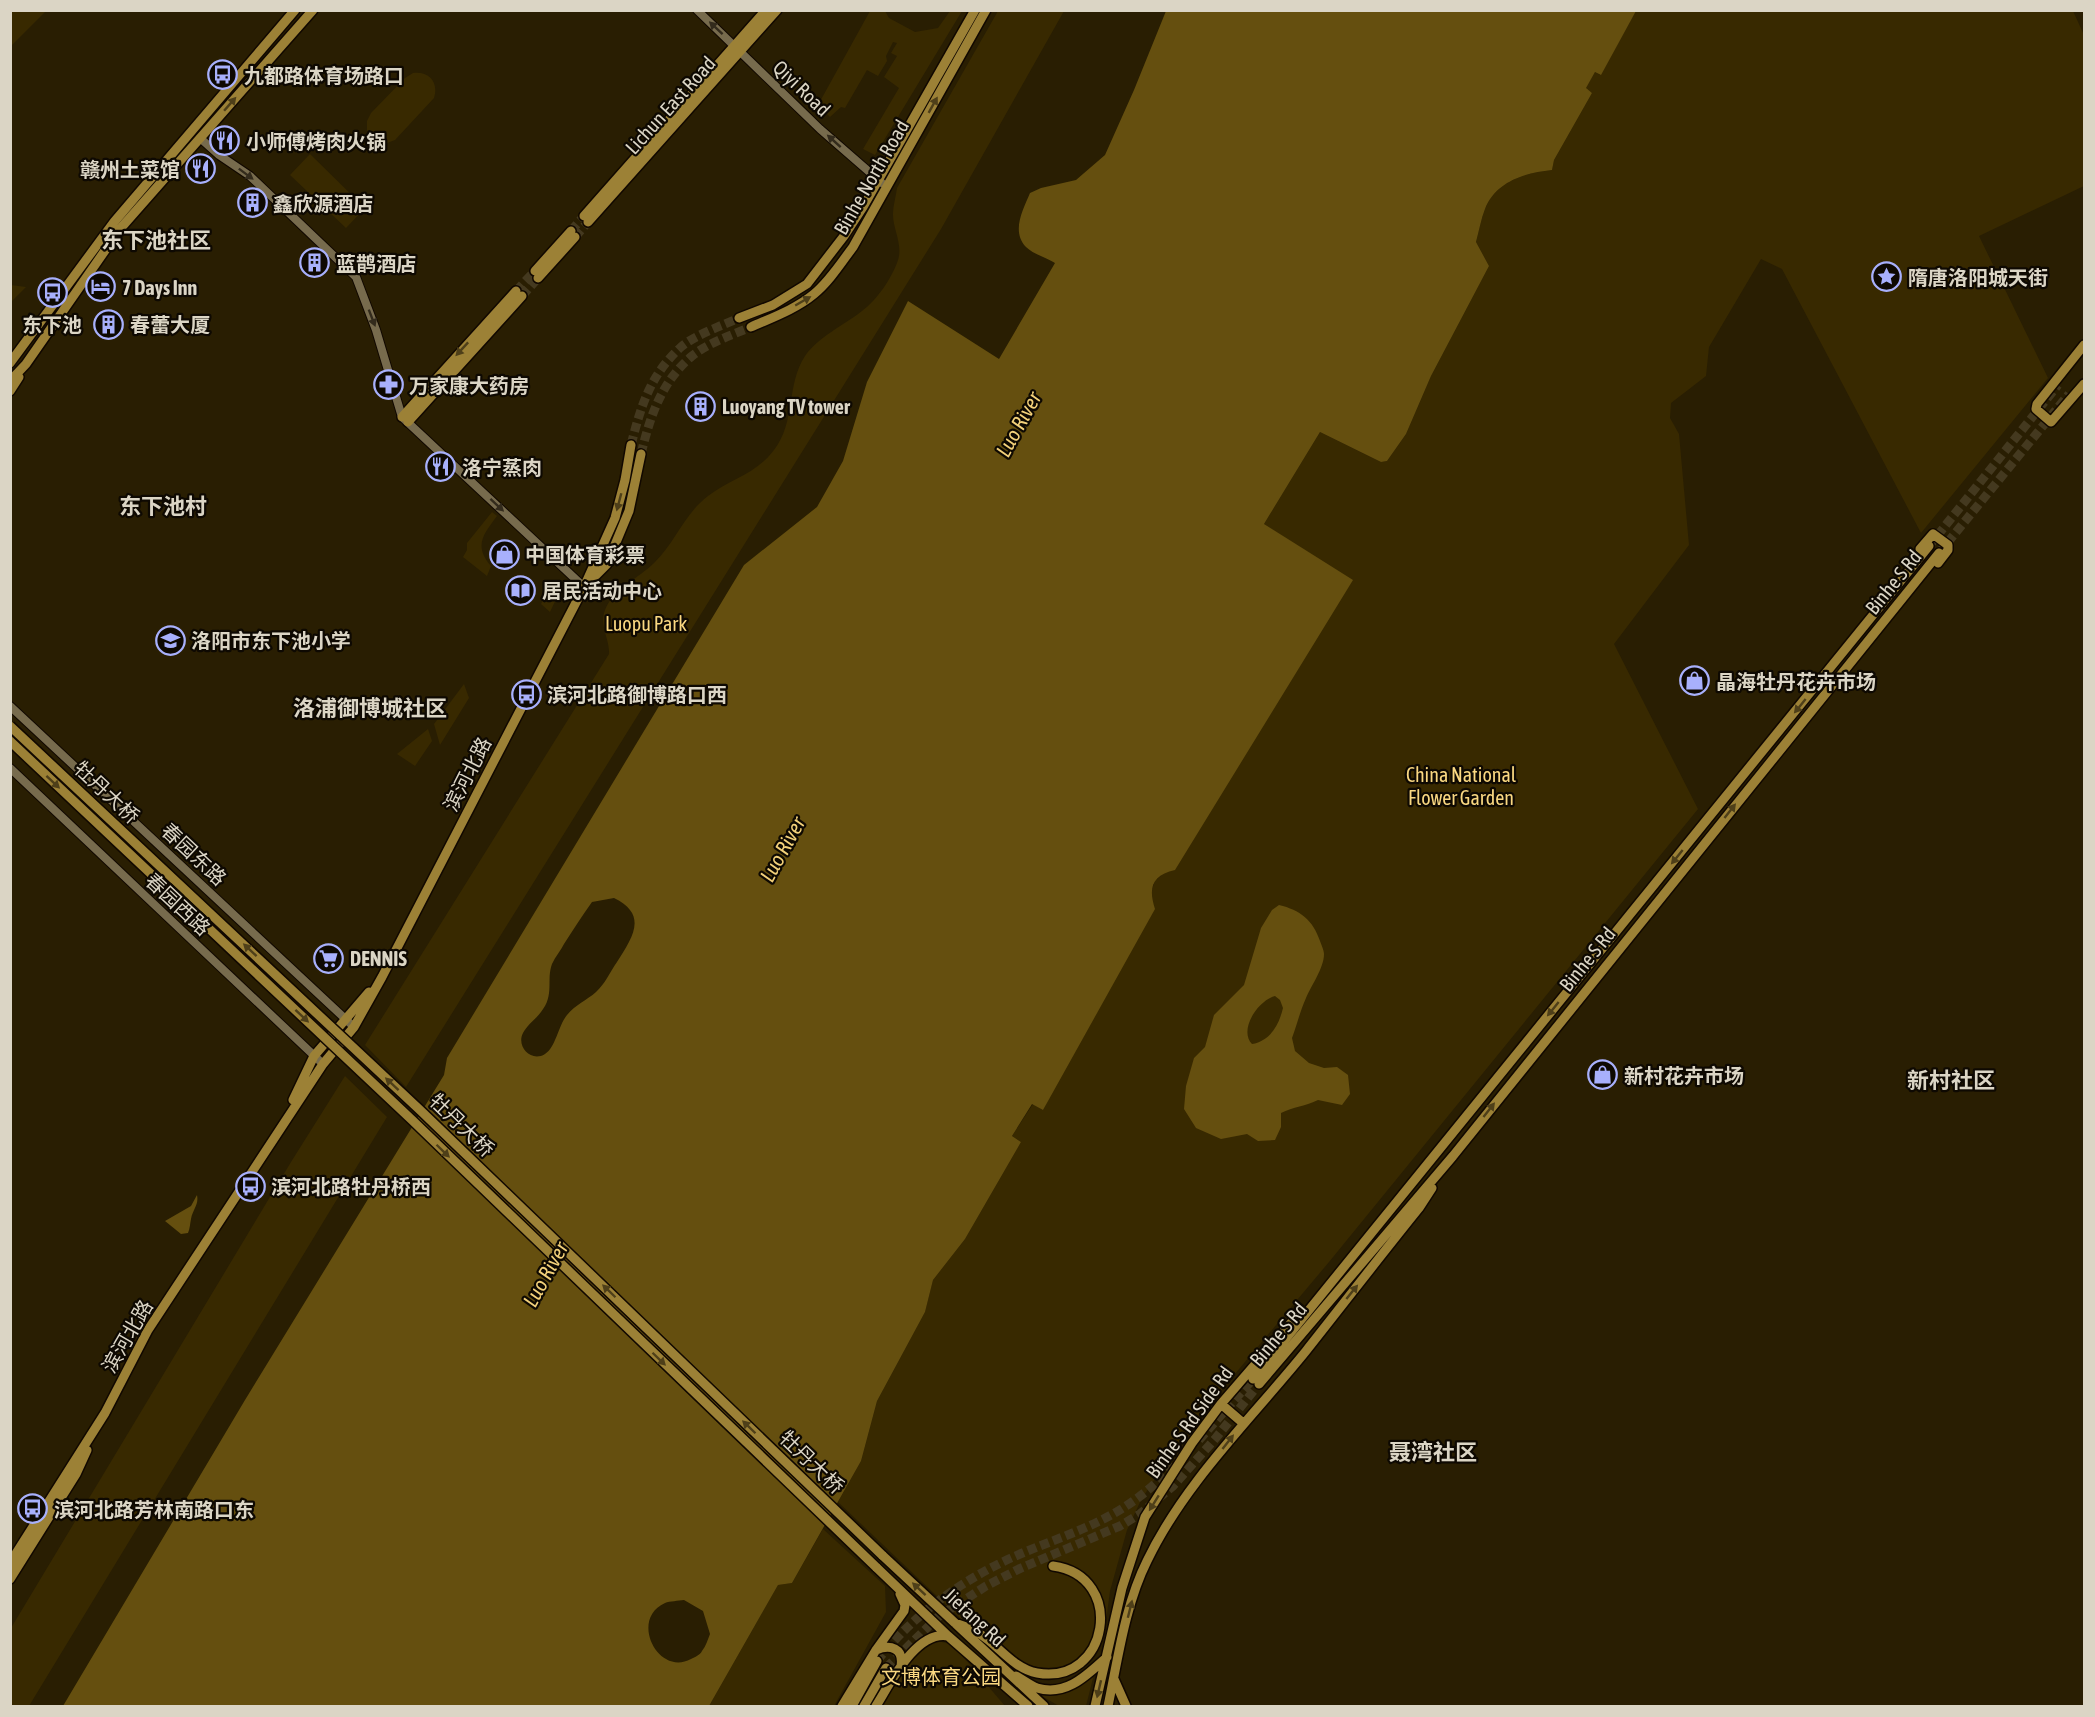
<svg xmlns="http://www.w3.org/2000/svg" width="2095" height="1717" font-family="'Asap Condensed','Noto Sans SC',sans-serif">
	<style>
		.green { fill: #382900 }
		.water { fill: #654f0f; fill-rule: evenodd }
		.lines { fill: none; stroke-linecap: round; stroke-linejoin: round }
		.major-tunnel { stroke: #44391f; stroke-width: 9; stroke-dasharray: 9 4.5; stroke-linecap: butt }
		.minor-casing { stroke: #110800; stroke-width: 10 }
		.major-casing { stroke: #110800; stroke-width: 12 }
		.minor { stroke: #776b4d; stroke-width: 8 }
		.major { stroke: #9c8136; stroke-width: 9 }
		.major-bridge-casing { stroke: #110800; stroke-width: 12; stroke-linecap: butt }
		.major-bridge { stroke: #9c8136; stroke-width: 9 }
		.oneway { fill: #332b1c }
		.oneway2 { fill: #4e3f19 }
		.labels { text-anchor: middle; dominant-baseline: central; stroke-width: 4.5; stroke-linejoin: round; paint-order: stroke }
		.poi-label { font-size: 20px; font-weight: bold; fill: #dbd5c5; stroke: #0e0902; text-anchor: start }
		.street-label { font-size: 20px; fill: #dbd5c5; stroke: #0e0902 }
		.park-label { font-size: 20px; fill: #fad881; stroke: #0e0902 }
		.water-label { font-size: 21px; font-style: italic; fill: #f3d17a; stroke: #0e0902 }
		.quarter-label { font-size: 22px; font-weight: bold; fill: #dbd5c5; stroke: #0e0902 }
	</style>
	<rect width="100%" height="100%" fill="#291e02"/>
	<path class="green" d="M 13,11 L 46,11 L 11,46 L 10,13 Z
		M 870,11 L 885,11 L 889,18 L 915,32 L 938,28 L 950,11 L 962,11 L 875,155 L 863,149 L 899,88 L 884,77 L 897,56 L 891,53 L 897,43 L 893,42 L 886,56 L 887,61 L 878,76 L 867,70 L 845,108 L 841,107 L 830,117 L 818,105 Z
		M 998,11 L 1064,11 L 941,229 L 406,1087 L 365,1045 L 609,654 C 610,640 599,625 605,610 C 613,589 639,578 654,563 C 675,543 684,514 708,496 C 731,478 755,475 774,450 C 796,422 786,385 805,356 C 819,336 843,326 862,311 C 877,300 892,278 898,260 C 903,245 893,229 893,215 C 893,206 896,196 897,188 Z
		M 1636,11 L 2073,11 L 2084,35 L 2084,186 L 1979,236 L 2048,378 L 1921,533 L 1782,269 L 1761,259 L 1709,347 L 1706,376 L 1671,403 L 1670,418 L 1679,434 L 1689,545 L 1614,644 L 1698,809 L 1329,1262 L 1182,1437 L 1141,1500 L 1127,1530 L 1110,1591 L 1106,1621 C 1103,1586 1090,1567 1054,1561 L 1052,1571 C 1061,1573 1071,1575 1078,1581 C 1100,1598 1101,1636 1081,1656 C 1069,1667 1053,1669 1038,1667 C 1011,1665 999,1633 979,1624 C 974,1621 967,1620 961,1619 L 838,1502 L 861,1461 L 877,1401 L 925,1312 L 933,1280 L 965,1239 L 1021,1142 L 1012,1136 L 1033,1104 L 1043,1110 L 1150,894 L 1155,881 L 1165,872 L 1352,581 L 1264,524 L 1320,432 L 1381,462 L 1387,461 L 1406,434 L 1431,376 L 1489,266 L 1476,242 C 1479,231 1481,219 1485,209 C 1496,181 1525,173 1552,170 L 1554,160 L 1592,93 L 1585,89 L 1595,72 L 1600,75 Z
		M 413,73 C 429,71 439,82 434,98 L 395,140 L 387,143 L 374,141 L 367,130 L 367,121 L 371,113 L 405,78 Z
		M 310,154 L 365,208 L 346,228 L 290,175 Z
		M 11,285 L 26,287 L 11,302 L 10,285 Z
		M 492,512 L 497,516 C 484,534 473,545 491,566 L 487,576 L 463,557 L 467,550 L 467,543 Z
		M 550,586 L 560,591 L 550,612 L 541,604 Z
		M 464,684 L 469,698 L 440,745 L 434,724 Z
		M 428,729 L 432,741 L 415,766 L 397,754 Z
		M 345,1076 L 387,1117 L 29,1706 L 11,1706 L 11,1628 L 291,1162 Z
		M 823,1529 L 885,1586 L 886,1612 L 834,1706 L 709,1706 L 778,1585 L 792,1583 Z
		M 938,1641 L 953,1645 L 1005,1706 L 882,1706 C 895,1684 914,1649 938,1641 Z
		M 1094,1674 L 1086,1706 L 1059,1706 L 1040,1695 C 1065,1696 1076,1691 1094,1674 Z"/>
	<path class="water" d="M 1166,11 L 1636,11 L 1601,75 L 1595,72 L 1586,88 L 1592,93 L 1554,160 L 1552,170 C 1525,173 1496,181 1485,209 C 1481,219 1479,231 1476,242 L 1489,266 L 1431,376 L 1406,434 L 1387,461 L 1381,462 L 1320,432 L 1264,524 L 1353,580 L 1175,870 C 1152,875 1148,888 1155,909 L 1043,1110 L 1032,1104 L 1012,1136 L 1021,1142 L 965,1239 L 933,1280 L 925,1312 L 877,1401 L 861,1461 L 792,1583 L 778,1585 L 709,1706 L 63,1706 L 245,1400 L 444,1075 L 447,1058 L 744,565 L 817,507 L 843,461 L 867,382 L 908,301 L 999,359 L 1055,263 C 1047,258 1033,254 1026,247 C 1011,231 1023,210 1030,193 L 1041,188 L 1076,180 L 1105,155 L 1134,90 ZM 614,898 C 649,915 632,938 617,962 C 610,972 605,984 596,992 C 587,1000 575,1005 567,1015 C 558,1026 556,1047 545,1054 C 531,1063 516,1046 523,1033 C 527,1025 536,1019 541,1012 C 555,995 546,980 552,964 C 555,957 561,950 564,944 C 573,930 582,916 592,902 ZM 684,1600 L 703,1611 L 710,1634 C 708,1639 706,1646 702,1651 C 700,1655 695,1657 691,1659 C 658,1677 629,1619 665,1603 C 670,1601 678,1601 684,1600 Z
		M 1279,905 C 1300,910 1313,920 1320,941 C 1321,944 1324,950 1324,954 C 1324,968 1311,986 1306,998 C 1300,1011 1297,1025 1292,1038 L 1295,1051 L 1309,1063 L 1324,1068 L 1337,1067 L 1348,1075 L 1350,1094 L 1342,1105 L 1318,1100 C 1306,1106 1293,1107 1281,1113 L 1281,1127 L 1275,1140 L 1258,1141 L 1247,1134 L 1221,1139 L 1196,1128 L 1184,1109 L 1186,1086 L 1194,1058 L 1205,1047 L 1214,1015 L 1244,985 L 1261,928 L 1272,910 ZM 1275,996 L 1280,1000 L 1283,1008 C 1279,1025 1270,1041 1252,1044 C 1238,1029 1259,1000 1275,996 Z
		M 197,1195 C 199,1205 193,1209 191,1219 C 190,1224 190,1228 188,1233 L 181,1234 L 165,1221 L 191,1206 Z"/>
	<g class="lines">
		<path class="major-tunnel" d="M 571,231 L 584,216
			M 575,237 L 588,222
			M 516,291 L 535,271
			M 522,296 L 538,278
			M 631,445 C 641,406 650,375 681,347 C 693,336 723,325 739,318
			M 641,454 C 650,417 661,382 692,356 C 708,343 732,335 751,327
			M 1929,546 L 2058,385
			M 1939,553 L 2069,394
			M 1199,1440 L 1253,1379
			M 877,1661 C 912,1616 959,1582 1011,1558 C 1051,1540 1095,1528 1132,1502 C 1148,1491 1163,1477 1177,1463
			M 886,1668 L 938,1617 L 986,1586 L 1019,1569 L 1120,1526 L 1140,1514 L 1173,1486 L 1215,1439 L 1259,1384"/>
		<defs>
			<path id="minor" d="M 697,10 L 820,129 L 882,183
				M 200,138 L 219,155 L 250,176 L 356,277 L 376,330 L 402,417 L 584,587
				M 10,706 L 354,1027
				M 10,768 L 323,1064"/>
			<path id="major" d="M 584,216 L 766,10
				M 588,222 L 777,10
				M 535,271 L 571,231
				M 538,278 L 575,237
				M 739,318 L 773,305 L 807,284 L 844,236 L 863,207 L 975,10
				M 751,327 C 771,318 796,309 814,294 C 829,282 841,263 853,247 L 986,10
				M 2084,345 L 2037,404 L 2036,409 L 2051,422 L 2084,384
				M 10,363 L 114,222 L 295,10
				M 10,381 L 26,364 L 120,229 L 313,10
				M 10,391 L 19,377
				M 402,417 L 516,291
				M 408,422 L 522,296
				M 1920,549 L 1933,534 L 1948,545 L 1948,550 L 1938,563
				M 588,583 L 607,564 L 629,511 L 641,454
				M 293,1100 L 314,1056 L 369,992
				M 1253,1379 L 1929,546
				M 1259,1384 L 1453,1156 L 1939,553
				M 1221,1404 L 1243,1423
				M 882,1555 L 1044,1706
				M 10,1563 L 105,1413 L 148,1330 L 323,1064 L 354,1027 L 382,977 L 584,587 L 615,518 L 625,480 L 631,445
				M 876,1567 L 948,1636 L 1028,1706
				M 10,1579 L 76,1474 L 87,1450
				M 955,1623 C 964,1626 973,1629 980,1634 C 999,1646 1014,1669 1037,1673 C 1109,1686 1127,1576 1053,1566
				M 876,1650 C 890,1644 904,1648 901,1666
				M 1016,1676 C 1022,1679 1030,1685 1037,1688 C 1066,1697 1087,1675 1107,1657
				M 1114,1679 L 1126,1706
				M 842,1706 L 876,1650 L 904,1611 L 905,1605 L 900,1594
				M 852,1706 L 877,1661
				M 864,1706 L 886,1668
				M 876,1706 C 890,1684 916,1630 948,1636
				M 1095,1706 L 1122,1588 L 1145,1517 L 1192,1443 L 1221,1404 L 1297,1316
				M 1108,1706 C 1118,1659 1125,1605 1147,1561 C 1185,1482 1251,1419 1306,1351 C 1344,1303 1381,1255 1419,1208 L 1432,1188"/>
		</defs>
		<use href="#minor" class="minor-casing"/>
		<use href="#major" class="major-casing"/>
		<use href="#minor" class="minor"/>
		<use href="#major" class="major"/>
		<defs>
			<path id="major-bridge" d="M 10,726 L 421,1111 L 882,1555
				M 10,741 L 412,1120 L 876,1567"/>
		</defs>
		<use href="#major-bridge" class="major-bridge-casing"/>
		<use href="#major-bridge" class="major-bridge"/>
	</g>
	<defs><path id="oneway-solid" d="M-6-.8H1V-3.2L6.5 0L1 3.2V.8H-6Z" transform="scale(1.5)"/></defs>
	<g class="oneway">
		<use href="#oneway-solid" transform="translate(716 28) rotate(-137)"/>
		<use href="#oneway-solid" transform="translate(834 141) rotate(-138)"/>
		<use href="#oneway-solid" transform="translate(246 174) rotate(37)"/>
		<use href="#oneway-solid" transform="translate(372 318) rotate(69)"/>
		<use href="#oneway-solid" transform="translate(497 505) rotate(43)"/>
	</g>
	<g class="oneway2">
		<use href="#oneway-solid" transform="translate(230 104) rotate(-49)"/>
		<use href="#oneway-solid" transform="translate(933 105) rotate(-61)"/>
		<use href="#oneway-solid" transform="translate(803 301) rotate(-30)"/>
		<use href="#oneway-solid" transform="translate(462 349) rotate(133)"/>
		<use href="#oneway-solid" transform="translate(619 502) rotate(105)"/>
		<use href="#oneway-solid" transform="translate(1800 706) rotate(129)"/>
		<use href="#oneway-solid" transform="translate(53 782) rotate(43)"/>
		<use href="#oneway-solid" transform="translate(1730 811) rotate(-52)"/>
		<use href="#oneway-solid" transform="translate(1677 857) rotate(129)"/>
		<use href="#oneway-solid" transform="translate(250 950) rotate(-137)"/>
		<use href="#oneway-solid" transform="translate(1553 1009) rotate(129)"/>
		<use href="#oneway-solid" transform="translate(302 1016) rotate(43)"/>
		<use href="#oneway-solid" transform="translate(392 1084) rotate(-137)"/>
		<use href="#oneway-solid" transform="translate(1489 1110) rotate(-52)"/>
		<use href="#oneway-solid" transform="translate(443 1151) rotate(44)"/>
		<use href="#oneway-solid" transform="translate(609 1291) rotate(-136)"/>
		<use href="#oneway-solid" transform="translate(1352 1292) rotate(-51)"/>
		<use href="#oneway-solid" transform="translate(659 1359) rotate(44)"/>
		<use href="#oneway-solid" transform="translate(749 1427) rotate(-136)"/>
		<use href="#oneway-solid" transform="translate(1228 1442) rotate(-52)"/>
		<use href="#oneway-solid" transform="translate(1154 1503) rotate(122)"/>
		<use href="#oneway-solid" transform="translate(919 1589) rotate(-137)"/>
		<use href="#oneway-solid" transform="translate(1130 1609) rotate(-76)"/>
		<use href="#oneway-solid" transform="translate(1099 1689) rotate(103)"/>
	</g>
	<defs>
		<symbol id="bus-ring" viewBox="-11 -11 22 22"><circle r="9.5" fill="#0e0902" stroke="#a8b0fc" stroke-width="1.5"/><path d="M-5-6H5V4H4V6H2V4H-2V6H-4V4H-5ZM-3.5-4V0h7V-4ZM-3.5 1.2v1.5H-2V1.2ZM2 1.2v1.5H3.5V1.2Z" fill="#a8b0fc"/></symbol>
		<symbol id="restaurant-ring" viewBox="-11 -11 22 22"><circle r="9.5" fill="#0e0902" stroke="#a8b0fc" stroke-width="1.5"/><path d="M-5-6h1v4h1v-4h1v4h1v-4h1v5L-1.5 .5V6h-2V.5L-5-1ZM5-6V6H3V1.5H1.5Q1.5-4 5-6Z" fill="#a8b0fc"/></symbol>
		<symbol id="building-ring" viewBox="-11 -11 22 22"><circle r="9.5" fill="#0e0902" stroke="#a8b0fc" stroke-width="1.5"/><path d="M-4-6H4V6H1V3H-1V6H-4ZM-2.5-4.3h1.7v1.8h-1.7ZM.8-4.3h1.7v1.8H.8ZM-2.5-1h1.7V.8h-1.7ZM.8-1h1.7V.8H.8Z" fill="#a8b0fc"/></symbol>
		<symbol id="sight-ring" viewBox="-11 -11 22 22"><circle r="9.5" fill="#0e0902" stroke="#a8b0fc" stroke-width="1.5"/><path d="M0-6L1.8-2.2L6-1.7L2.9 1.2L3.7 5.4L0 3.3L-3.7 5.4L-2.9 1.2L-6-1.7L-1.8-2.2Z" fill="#a8b0fc"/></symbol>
		<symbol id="hotel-ring" viewBox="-11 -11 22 22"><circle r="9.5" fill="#0e0902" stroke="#a8b0fc" stroke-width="1.5"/><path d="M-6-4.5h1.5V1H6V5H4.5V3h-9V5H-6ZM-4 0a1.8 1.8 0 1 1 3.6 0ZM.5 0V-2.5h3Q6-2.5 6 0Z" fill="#a8b0fc"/></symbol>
		<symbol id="pharmacy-ring" viewBox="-11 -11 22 22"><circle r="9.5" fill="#0e0902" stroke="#a8b0fc" stroke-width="1.5"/><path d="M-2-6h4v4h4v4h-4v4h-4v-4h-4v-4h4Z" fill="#a8b0fc"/></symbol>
		<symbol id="shop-ring" viewBox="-11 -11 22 22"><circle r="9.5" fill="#0e0902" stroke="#a8b0fc" stroke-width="1.5"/><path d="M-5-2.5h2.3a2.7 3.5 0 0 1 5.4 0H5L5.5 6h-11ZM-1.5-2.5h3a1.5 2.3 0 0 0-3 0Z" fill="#a8b0fc"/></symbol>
		<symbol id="library-ring" viewBox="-11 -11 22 22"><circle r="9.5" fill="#0e0902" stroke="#a8b0fc" stroke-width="1.5"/><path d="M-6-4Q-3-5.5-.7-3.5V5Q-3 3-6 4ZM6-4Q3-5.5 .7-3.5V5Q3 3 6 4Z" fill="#a8b0fc"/></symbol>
		<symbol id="school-ring" viewBox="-11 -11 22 22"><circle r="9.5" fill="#0e0902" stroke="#a8b0fc" stroke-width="1.5"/><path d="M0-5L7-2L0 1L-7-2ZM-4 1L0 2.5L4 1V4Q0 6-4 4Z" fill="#a8b0fc"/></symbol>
		<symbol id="supermarket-ring" viewBox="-11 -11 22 22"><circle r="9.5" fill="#0e0902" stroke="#a8b0fc" stroke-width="1.5"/><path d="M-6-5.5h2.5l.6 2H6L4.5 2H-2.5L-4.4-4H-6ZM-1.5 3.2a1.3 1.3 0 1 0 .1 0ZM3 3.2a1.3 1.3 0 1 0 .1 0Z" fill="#a8b0fc"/></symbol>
	</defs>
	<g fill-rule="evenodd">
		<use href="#bus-ring" x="206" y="58" width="33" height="33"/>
		<use href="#restaurant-ring" x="208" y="124" width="33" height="33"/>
		<use href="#restaurant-ring" x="184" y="152" width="33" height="33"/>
		<use href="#building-ring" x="236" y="186" width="33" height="33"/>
		<use href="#building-ring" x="298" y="246" width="33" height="33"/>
		<use href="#sight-ring" x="1870" y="260" width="33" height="33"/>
		<use href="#hotel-ring" x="84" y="270" width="33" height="33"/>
		<use href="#bus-ring" x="36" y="276" width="33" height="33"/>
		<use href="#building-ring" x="92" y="308" width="33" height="33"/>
		<use href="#pharmacy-ring" x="372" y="368" width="33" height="33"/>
		<use href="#building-ring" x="684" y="390" width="33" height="33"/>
		<use href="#restaurant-ring" x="424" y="450" width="33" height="33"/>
		<use href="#shop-ring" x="488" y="538" width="33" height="33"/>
		<use href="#library-ring" x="504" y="574" width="33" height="33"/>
		<use href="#school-ring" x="154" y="624" width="33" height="33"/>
		<use href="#shop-ring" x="1678" y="664" width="33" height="33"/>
		<use href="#bus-ring" x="510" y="678" width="33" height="33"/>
		<use href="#supermarket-ring" x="312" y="942" width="33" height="33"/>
		<use href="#shop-ring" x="1586" y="1058" width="33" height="33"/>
		<use href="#bus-ring" x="234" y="1170" width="33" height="33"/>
		<use href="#bus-ring" x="16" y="1492" width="33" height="33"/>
	</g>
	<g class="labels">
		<g class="poi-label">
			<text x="244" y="75">九都路体育场路口</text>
			<text x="246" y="141">小师傅烤肉火锅</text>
			<text x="180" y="169" text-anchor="end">赣州土菜馆</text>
			<text x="273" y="203">鑫欣源酒店</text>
			<text x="336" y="263">蓝鹊酒店</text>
			<text x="1908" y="277">隋唐洛阳城天街</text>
			<text x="122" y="287">7 Days Inn</text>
			<text x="52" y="324" text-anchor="middle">东下池</text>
			<text x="130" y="324">春蕾大厦</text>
			<text x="409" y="385">万家康大药房</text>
			<text x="722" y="406">Luoyang TV tower</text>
			<text x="462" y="467">洛宁蒸肉</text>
			<text x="525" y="554">中国体育彩票</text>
			<text x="542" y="590">居民活动中心</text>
			<text x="191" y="640">洛阳市东下池小学</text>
			<text x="1716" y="681">晶海牡丹花卉市场</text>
			<text x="547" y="694">滨河北路御博路口西</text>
			<text x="350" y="958">DENNIS</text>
			<text x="1624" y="1075">新村花卉市场</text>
			<text x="271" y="1186">滨河北路牡丹桥西</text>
			<text x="54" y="1509">滨河北路芳林南路口东</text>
		</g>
		<g class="street-label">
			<text transform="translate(802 88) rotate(44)">Qiyi Road</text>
			<text transform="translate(670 105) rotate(-48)">Lichun East Road</text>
			<text transform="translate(871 177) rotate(-60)">Binhe North Road</text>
			<text transform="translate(1893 582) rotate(-51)">Binhe S Rd</text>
			<text transform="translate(467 774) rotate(-63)">滨河北路</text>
			<text transform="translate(107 792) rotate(43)">牡丹大桥</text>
			<text transform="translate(194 854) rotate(43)">春园东路</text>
			<text transform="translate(178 904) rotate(43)">春园西路</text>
			<text transform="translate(1587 959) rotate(-51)">Binhe S Rd</text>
			<text transform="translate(462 1125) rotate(44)">牡丹大桥</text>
			<text transform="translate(1278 1334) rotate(-50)">Binhe S Rd</text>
			<text transform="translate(127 1336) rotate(-60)">滨河北路</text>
			<text transform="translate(1189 1422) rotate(-54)">Binhe S Rd Side Rd</text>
			<text transform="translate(812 1462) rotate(44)">牡丹大桥</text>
			<text transform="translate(975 1617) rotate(43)">Jiefang Rd</text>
		</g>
		<g class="park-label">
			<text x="646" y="623">Luopu Park</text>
			<text x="1461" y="774">China National<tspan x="1461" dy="23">Flower Garden</tspan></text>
			<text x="941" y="1676">文博体育公园</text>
		</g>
		<g class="water-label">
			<text transform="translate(1018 424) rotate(-61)">Luo River</text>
			<text transform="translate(782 849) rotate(-61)">Luo River</text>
			<text transform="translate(545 1274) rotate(-61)">Luo River</text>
		</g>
		<g class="quarter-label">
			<text x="156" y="240">东下池社区</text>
			<text x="163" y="506">东下池村</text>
			<text x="370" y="708">洛浦御博城社区</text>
			<text x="1951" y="1080">新村社区</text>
			<text x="1433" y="1452">聂湾社区</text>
		</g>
	</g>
	<rect width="2095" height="1717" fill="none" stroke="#dbd5c5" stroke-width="24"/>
</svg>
